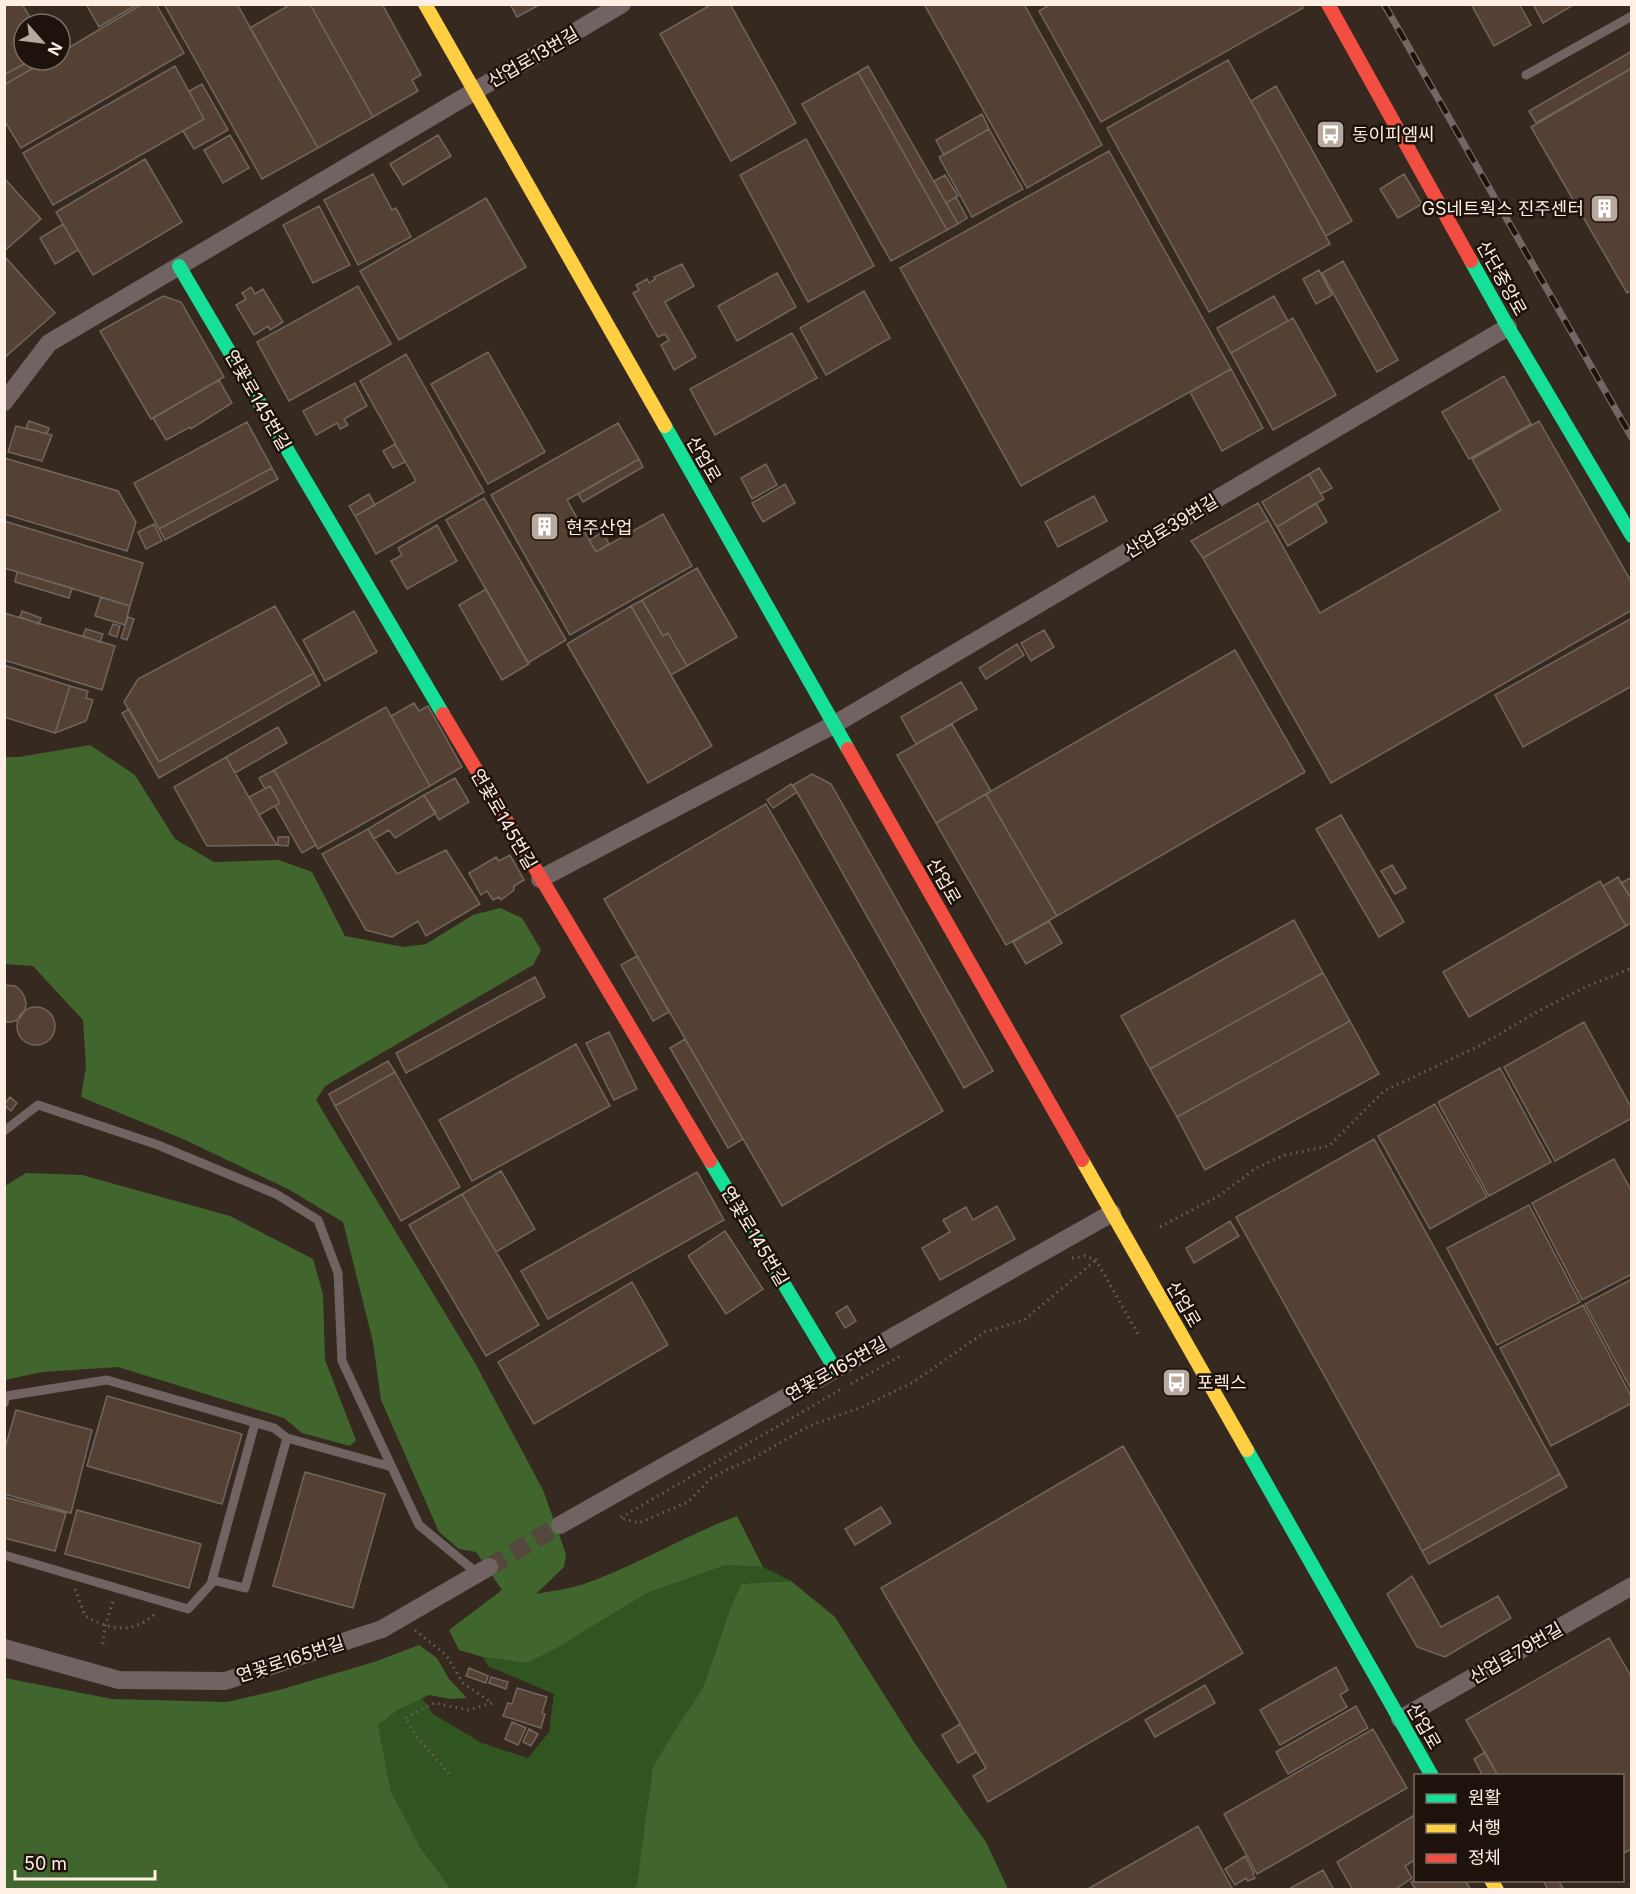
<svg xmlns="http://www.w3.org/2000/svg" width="1636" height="1894" font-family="Inter,'Noto Sans KR',sans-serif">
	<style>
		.green { fill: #315521 }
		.forest { fill: #40662e }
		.building { fill: #544134; stroke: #71665f; stroke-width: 1.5 }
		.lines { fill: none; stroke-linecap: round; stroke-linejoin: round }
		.street-tunnel { stroke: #54473d; stroke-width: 18; stroke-dasharray: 18 9; stroke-linecap: butt }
		.path { stroke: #6b5f5b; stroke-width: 3; stroke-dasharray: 1.5 4.5; stroke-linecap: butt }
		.lane { stroke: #716361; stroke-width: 9 }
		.street { stroke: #716361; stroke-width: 18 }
		.fast { stroke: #16e098; stroke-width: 14 }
		.slow { stroke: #ffcf43; stroke-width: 14 }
		.jam { stroke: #f24e42; stroke-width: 14 }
		.rail-casing { stroke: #726764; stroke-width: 7 }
		.rail { stroke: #1e130c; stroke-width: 4.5; stroke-dasharray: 14; stroke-linecap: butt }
		.labels { text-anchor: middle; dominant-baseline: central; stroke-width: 5; stroke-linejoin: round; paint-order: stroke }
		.street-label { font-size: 18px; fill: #feeee4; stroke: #1e130c }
		.poi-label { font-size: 18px; fill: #feeee4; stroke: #1e130c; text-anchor: start }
	</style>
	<rect width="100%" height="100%" fill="#362920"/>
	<path class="green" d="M 726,1565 L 763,1567 L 791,1581 L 741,1584 L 730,1609 L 703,1688 L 679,1724 L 637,1885 L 634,1889 L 451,1889 L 420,1847 L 391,1791 L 378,1725 L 398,1710 L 422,1698 L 433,1714 L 482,1743 L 528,1758 L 549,1732 L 554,1694 L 488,1666 L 483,1657 L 527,1663 L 557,1648 L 647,1593 Z"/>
	<path class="forest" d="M 90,745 L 135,775 L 175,839 L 214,862 L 279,860 L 312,872 L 345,936 L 404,947 L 426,944 L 473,915 L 500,908 L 522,918 L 541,950 L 533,965 L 325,1086 L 316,1100 L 474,1361 L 543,1490 L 566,1554 L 564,1567 L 536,1594 C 551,1591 567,1589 581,1585 C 636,1566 684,1536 737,1516 L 763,1567 L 726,1565 L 647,1593 L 557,1648 L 527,1663 L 483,1657 L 459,1650 L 449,1630 L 502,1590 L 476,1552 L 459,1549 L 439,1532 L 381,1400 L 373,1342 L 343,1222 L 288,1189 L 183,1139 L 81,1097 L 86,1067 L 83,1020 L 33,966 L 5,964 L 5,757 L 19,757 Z
		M 26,1173 L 82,1175 L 230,1216 L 313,1259 L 323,1294 L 325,1360 L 356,1440 L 350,1446 L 302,1433 L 284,1418 L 118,1367 L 42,1372 L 5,1380 L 5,1186 Z
		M 791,1581 L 835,1617 L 914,1742 L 986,1842 L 1008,1889 L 634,1889 L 637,1885 L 653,1767 L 679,1724 L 703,1688 L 730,1609 L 741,1584 Z
		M 419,1645 L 437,1658 L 449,1679 L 467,1698 L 451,1699 L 429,1695 L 398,1710 L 378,1725 L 391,1791 L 420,1847 L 451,1889 L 5,1889 L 5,1678 L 112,1699 L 227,1702 L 279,1690 L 374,1662 Z"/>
	<path class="building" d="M 4,4 L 22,4 L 34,24 L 24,24 L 24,60 L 31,60 L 4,75 Z
		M 86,4 L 138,4 L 99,27 Z
		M 142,4 L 156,4 L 184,53 L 21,148 L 4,120 L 4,85 L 47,60 L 60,60 L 60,53 Z
		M 164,4 L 237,4 L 318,148 L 262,179 Z
		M 291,4 L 310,4 L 373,117 L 318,148 L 250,28 Z
		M 310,4 L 382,4 L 421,75 L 412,80 L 418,91 L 373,117 Z
		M 510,4 L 541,4 L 517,17 Z
		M 712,4 L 730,4 L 796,123 L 731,161 L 660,34 Z
		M 924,4 L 1024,4 L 1102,145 L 1027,188 Z
		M 1051,4 L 1301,4 L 1303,8 L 1101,122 L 1039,11 Z
		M 1471,4 L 1519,4 L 1531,25 L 1494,46 Z
		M 1533,4 L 1575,4 L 1543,23 Z
		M 1632,51 L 1632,68 L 1536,123 L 1529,111 Z
		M 31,60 L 47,60 L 4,85 L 4,75 Z
		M 1228,60 L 1330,244 L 1209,312 L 1107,128 Z
		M 175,66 L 204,119 L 53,205 L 23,153 Z
		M 868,66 L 958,224 L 947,230 L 858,72 Z
		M 1632,68 L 1632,290 L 1627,293 L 1531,127 Z
		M 858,72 L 947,230 L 891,261 L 802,104 Z
		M 202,84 L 228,130 L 194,149 L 183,131 L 204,119 L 189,91 Z
		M 1276,86 L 1352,221 L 1326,236 L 1251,101 Z
		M 982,114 L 989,129 L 944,155 L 936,140 Z
		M 989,129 L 1023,189 L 972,217 L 939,157 Z
		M 230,135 L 249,168 L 223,183 L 204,150 Z
		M 438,135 L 451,156 L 403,185 L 390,164 Z
		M 806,139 L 874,266 L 808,302 L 740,175 Z
		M 1109,151 L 1231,369 L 1021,486 L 900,268 Z
		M 145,159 L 182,222 L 93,275 L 56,212 Z
		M 373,174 L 392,210 L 396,208 L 411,237 L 358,265 L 324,200 Z
		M 1404,174 L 1422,204 L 1398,218 L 1380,189 Z
		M 945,175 L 958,196 L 946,203 L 934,181 Z
		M 4,178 L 41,219 L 4,251 Z
		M 956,197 L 967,218 L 958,224 L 946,203 Z
		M 486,198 L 526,267 L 399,340 L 360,271 Z
		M 319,206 L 350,265 L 313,283 L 283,225 Z
		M 63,224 L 78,250 L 55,264 L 40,238 Z
		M 6,258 L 55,313 L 4,358 L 4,260 Z
		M 1343,261 L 1398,360 L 1377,372 L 1322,273 Z
		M 682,264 L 694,286 L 665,302 L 696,357 L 674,370 L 661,345 L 669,340 L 665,334 L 658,337 L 633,293 L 639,290 L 636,285 L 647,279 L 649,283 L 655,279 L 654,277 Z
		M 1319,270 L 1332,295 L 1316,304 L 1303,279 Z
		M 777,273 L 796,307 L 737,341 L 718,306 Z
		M 358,286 L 391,344 L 289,401 L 257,342 Z
		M 251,287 L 255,294 L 263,289 L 283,322 L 270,330 L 268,326 L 254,335 L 236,305 L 246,299 L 242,293 Z
		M 864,291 L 890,338 L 826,375 L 800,328 Z
		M 163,296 L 181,302 L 224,377 L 151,419 L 100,331 Z
		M 1274,296 L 1288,321 L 1231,353 L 1217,328 Z
		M 1293,318 L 1336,395 L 1273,430 L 1231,353 Z
		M 792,333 L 817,378 L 715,435 L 690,389 Z
		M 488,352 L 545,452 L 488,484 L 431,384 Z
		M 406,354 L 484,492 L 376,554 L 355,516 L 416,481 L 360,381 Z
		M 1231,369 L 1263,428 L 1222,451 L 1190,392 Z
		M 1504,376 L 1531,424 L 1469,459 L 1442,412 Z
		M 219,380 L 232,403 L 191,429 L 190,427 L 166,440 L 153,418 Z
		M 355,383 L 367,406 L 344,419 L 348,425 L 340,429 L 337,423 L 316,435 L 303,411 Z
		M 29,421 L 49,428 L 47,434 L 26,428 Z
		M 1539,421 L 1632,583 L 1632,610 L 1331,783 L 1203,558 L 1268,520 L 1320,613 L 1501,510 L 1472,459 Z
		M 247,422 L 272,468 L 159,529 L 134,483 Z
		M 618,423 L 639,459 L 567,500 L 596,552 L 663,514 L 692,566 L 570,635 L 491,495 Z
		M 16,426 L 52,435 L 42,461 L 8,452 Z
		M 395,444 L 405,462 L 393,468 L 383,451 Z
		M 4,458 L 118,491 L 136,522 L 127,551 L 4,514 Z
		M 639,459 L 643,467 L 583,502 L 578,494 Z
		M 766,464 L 777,485 L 752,499 L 741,478 Z
		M 272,468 L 278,479 L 165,540 L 159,529 Z
		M 1319,468 L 1332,488 L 1321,494 L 1309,474 Z
		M 1309,474 L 1324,499 L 1277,527 L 1262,502 Z
		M 785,484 L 795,503 L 763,522 L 752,503 Z
		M 369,494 L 375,505 L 355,516 L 349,506 Z
		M 1094,496 L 1107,521 L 1058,547 L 1045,522 Z
		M 484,498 L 566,640 L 528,663 L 446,520 Z
		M 1258,503 L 1268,520 L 1203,558 L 1191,541 Z
		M 1316,503 L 1327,522 L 1288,546 L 1277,527 Z
		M 4,521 L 143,563 L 130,606 L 4,568 Z
		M 154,524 L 162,541 L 146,549 L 138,532 Z
		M 437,525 L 457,561 L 407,589 L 391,561 L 402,555 L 398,548 Z
		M 603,532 L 609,544 L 596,552 L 589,540 Z
		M 697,568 L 737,637 L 687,666 L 668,633 L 663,636 L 642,600 Z
		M 17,572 L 72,588 L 69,598 L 15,582 Z
		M 486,589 L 529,664 L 502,680 L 459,605 Z
		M 101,597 L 130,606 L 125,625 L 95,616 Z
		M 642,600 L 663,636 L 668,633 L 687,666 L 671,675 L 631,606 Z
		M 275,606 L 314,673 L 159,762 L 124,702 L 138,679 Z
		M 631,606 L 712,746 L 648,783 L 567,644 Z
		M 22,611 L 41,618 L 39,624 L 20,617 Z
		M 354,611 L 377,652 L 325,681 L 303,640 Z
		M 4,613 L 115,646 L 102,690 L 4,660 Z
		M 128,617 L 134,619 L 127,640 L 121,638 Z
		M 1632,618 L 1632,686 L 1523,747 L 1495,695 Z
		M 113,624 L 120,626 L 117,637 L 109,634 Z
		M 86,629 L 103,634 L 100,642 L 83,636 Z
		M 1044,630 L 1054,647 L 1031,661 L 1021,643 Z
		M 1017,644 L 1024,655 L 986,679 L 979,668 Z
		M 1235,650 L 1305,772 L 1057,916 L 986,794 Z
		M 4,665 L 70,686 L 55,733 L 4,717 Z
		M 314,673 L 320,685 L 159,778 L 122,713 L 129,709 L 159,762 Z
		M 961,682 L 977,709 L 916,744 L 901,717 Z
		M 70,686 L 88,691 L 86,698 L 93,700 L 86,721 L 55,733 Z
		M 414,703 L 419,711 L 428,706 L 462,767 L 430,786 L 391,716 Z
		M 386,707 L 430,786 L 318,849 L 274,770 Z
		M 952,724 L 991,791 L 936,823 L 897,755 Z
		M 278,727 L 287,743 L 235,773 L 226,757 Z
		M 226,757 L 259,815 L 277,845 L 207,846 L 174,787 Z
		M 274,770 L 316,845 L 302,853 L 275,806 L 280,803 L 270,786 L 265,789 L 259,778 Z
		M 812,774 L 831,784 L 993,1071 L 964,1088 L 793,785 Z
		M 455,778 L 469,802 L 439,820 L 424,795 Z
		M 791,784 L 797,792 L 773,808 L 767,800 Z
		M 270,786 L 280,803 L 259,815 L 249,797 Z
		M 986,794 L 1057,916 L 1006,945 L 936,823 Z
		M 424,795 L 436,813 L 395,838 L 389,830 L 374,839 L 368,829 Z
		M 766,804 L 943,1111 L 782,1206 L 604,899 Z
		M 1341,815 L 1404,922 L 1379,937 L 1316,829 Z
		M 368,829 L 397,874 L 446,850 L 480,904 L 426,936 L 418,921 L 392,937 L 366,930 L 322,854 Z
		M 278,837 L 289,837 L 288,846 L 278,845 Z
		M 510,855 L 524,880 L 514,886 L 514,890 L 501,900 L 499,897 L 493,900 L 487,891 L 481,895 L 469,873 L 496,857 L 499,861 Z
		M 1392,865 L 1406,888 L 1395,894 L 1381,871 Z
		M 1618,877 L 1632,900 L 1632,922 L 1626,926 L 1603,886 Z
		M 1632,877 L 1632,900 L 1621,883 Z
		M 1600,881 L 1626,926 L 1469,1017 L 1443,972 Z
		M 1294,920 L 1323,973 L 1150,1069 L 1121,1016 Z
		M 1049,921 L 1062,943 L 1026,964 L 1013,942 Z
		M 637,956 L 669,1012 L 653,1021 L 621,965 Z
		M 1323,973 L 1350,1021 L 1177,1117 L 1150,1069 Z
		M 535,977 L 545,997 L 406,1073 L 396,1053 Z
		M 4,985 L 15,986 L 21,991 L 25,998 L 26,1005 L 24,1012 L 19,1019 L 12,1022 L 4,1022 Z
		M17 1026a19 19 0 1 1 38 0a19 19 0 1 1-38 0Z
		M 1350,1021 L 1379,1074 L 1205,1170 L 1177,1117 Z
		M 1584,1022 L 1632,1109 L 1632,1118 L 1555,1161 L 1504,1067 Z
		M 609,1032 L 637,1089 L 614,1100 L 586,1043 Z
		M 685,1039 L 743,1139 L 728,1148 L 670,1048 Z
		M 576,1044 L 610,1106 L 472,1181 L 439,1120 Z
		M 388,1061 L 395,1072 L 335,1106 L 329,1094 Z
		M 1500,1068 L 1551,1162 L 1489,1196 L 1438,1102 Z
		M 395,1072 L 460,1187 L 401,1221 L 335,1106 Z
		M 10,1097 L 17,1103 L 11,1111 L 4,1105 Z
		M 1435,1104 L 1487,1197 L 1430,1229 L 1378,1136 Z
		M 1374,1139 L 1560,1474 L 1422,1551 L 1236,1217 Z
		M 1614,1159 L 1632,1192 L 1632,1274 L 1582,1300 L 1532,1203 Z
		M 501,1171 L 535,1229 L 496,1252 L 462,1194 Z
		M 697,1172 L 724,1220 L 548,1319 L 521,1271 Z
		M 462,1194 L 539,1325 L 486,1356 L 409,1225 Z
		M 1529,1205 L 1580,1302 L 1497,1345 L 1447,1248 Z
		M 997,1206 L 1015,1239 L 940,1280 L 922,1248 L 950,1232 L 943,1220 L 966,1207 L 973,1220 Z
		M 1230,1221 L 1239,1236 L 1194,1263 L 1186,1248 Z
		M 725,1231 L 763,1289 L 726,1314 L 688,1256 Z
		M 1632,1279 L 1632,1391 L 1585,1304 Z
		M 632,1282 L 668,1345 L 534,1424 L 498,1362 Z
		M 1583,1305 L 1632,1398 L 1632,1403 L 1551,1446 L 1500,1348 Z
		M 847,1306 L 856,1321 L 845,1328 L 836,1313 Z
		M 107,1396 L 242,1434 L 222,1504 L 87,1466 Z
		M 16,1410 L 92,1430 L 71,1513 L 4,1494 L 4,1451 Z
		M 1123,1446 L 1243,1653 L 988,1802 L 973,1776 L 986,1768 L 881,1588 Z
		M 305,1472 L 385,1494 L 353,1608 L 273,1586 Z
		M 1560,1474 L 1567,1487 L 1429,1564 L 1422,1551 Z
		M 4,1497 L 66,1513 L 55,1551 L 4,1538 Z
		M 881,1507 L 891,1523 L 855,1545 L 845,1529 Z
		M 77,1510 L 201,1544 L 189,1588 L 65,1554 Z
		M 1412,1576 L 1441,1627 L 1498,1596 L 1511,1618 L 1445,1657 L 1417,1647 L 1387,1594 Z
		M 1609,1638 L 1632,1678 L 1632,1849 L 1622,1854 L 1622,1776 L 1498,1776 L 1466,1720 Z
		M 1336,1667 L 1348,1690 L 1340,1695 L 1347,1707 L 1280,1745 L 1260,1710 Z
		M 469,1668 L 488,1676 L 486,1683 L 466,1676 Z
		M 491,1677 L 508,1682 L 506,1689 L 489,1683 Z
		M 1205,1685 L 1215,1703 L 1155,1737 L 1145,1720 Z
		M 517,1688 L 547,1697 L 542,1713 L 545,1714 L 541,1728 L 503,1716 L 508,1703 L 512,1704 Z
		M 1356,1706 L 1368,1728 L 1288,1774 L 1276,1752 Z
		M 512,1722 L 526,1728 L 518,1745 L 505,1739 Z
		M 960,1724 L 976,1752 L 958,1763 L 942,1735 Z
		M 529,1729 L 538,1734 L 531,1746 L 523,1742 Z
		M 1373,1729 L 1407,1788 L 1257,1874 L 1224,1814 Z
		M 1485,1752 L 1498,1776 L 1483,1776 L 1474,1759 Z
		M 1416,1814 L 1416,1859 L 1405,1866 L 1412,1878 L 1394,1890 L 1353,1890 L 1337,1862 Z
		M 1198,1826 L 1232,1888 L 1229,1890 L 1086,1890 Z
		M 1245,1856 L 1254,1873 L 1253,1874 L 1255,1878 L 1248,1881 L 1246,1878 L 1235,1885 L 1225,1869 Z
		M 1323,1870 L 1334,1890 L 1287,1890 Z
		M 1416,1880 L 1465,1880 L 1471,1890 L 1416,1890 L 1411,1882 Z
		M 1543,1880 L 1558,1880 L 1563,1888 L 1548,1890 Z"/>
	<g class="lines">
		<path class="street-tunnel" d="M 489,1567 L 560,1525"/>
		<path class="path" d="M 1160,1227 L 1220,1195 L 1256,1168 L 1285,1155 L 1329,1146 L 1384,1091 L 1481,1045 L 1535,1013 L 1585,987 L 1632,968
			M 1072,1258 L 1085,1256 L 1096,1260 L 1138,1334
			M 851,1384 L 900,1356
			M 840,1390 L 620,1518 L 639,1523 L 688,1502 L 710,1479 L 724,1471 L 754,1458 L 809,1426 L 862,1407 L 912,1383 L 985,1332 L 1024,1320 L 1096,1260
			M 75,1589 L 85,1616 C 111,1630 132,1635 156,1613
			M 415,1630 L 446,1655 L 463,1683 L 492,1703 L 468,1710 L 434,1703 L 405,1718 L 417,1737 L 451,1776
			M 103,1644 L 105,1627 L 113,1601"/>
		<path class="lane" d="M 1526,75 L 1632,16
			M 4,1131 L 38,1105 L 158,1145 L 276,1194 L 318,1220 L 338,1273 L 342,1361 L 419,1525 L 477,1573
			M 4,1403 L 6,1396 L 107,1380 L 274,1428 L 287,1438 L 392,1467
			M 4,1555 L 188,1609 L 211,1584 L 255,1423
			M 212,1580 L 245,1588 L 287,1438"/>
		<path class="street" d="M 4,402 L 49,343 L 622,4
			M 540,879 L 835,724 L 1508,327
			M 560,1525 L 1112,1213
			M 4,1648 L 119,1680 L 225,1681 L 382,1629 L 489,1567
			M 1400,1719 L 1632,1586"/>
		<path class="fast" d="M 1471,261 L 1508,327 L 1632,536
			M 179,266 L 443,714
			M 665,426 L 848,749
			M 710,1161 L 835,1369
			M 1247,1450 L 1432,1776"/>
		<path class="slow" d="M 425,4 L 665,426
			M 1082,1160 L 1247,1450
			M 1491,1880 L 1497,1890"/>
		<path class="jam" d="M 1328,4 L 1471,261
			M 443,714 L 710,1161
			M 848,749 L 1082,1160"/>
		<defs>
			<path id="rail" d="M 1384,4 L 1632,438"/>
		</defs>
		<use href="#rail" class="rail-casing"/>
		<use href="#rail" class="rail"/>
	</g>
	<defs>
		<symbol id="bus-square" viewBox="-11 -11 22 22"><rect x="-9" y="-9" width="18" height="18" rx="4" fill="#b8a99f" stroke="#1e130c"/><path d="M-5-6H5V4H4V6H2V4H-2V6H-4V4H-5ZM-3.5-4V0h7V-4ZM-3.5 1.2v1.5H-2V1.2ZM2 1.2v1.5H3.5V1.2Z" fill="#fff"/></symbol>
		<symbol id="building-square" viewBox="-11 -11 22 22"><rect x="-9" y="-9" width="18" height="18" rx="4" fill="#b8a99f" stroke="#1e130c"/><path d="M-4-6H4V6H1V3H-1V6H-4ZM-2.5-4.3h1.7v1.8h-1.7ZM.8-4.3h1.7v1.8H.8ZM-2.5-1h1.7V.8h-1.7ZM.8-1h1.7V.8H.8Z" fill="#fff"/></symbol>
	</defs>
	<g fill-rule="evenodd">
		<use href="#bus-square" x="1314" y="118" width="33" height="33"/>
		<use href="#building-square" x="1588" y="192" width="33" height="33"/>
		<use href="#building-square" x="528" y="510" width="33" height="33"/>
		<use href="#bus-square" x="1160" y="1366" width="33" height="33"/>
	</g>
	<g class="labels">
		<g class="street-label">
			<text transform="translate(533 57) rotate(-30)">산업로13번길</text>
			<text transform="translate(1502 278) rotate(61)">산단중앙로</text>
			<text transform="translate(258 400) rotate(60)">연꽃로145번길</text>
			<text transform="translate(704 459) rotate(60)">산업로</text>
			<text transform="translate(1171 526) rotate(-31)">산업로39번길</text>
			<text transform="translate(504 819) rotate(60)">연꽃로145번길</text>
			<text transform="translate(944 881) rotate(60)">산업로</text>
			<text transform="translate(755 1236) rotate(59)">연꽃로145번길</text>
			<text transform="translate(1184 1304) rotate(60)">산업로</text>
			<text transform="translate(836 1369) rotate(-29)">연꽃로165번길</text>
			<text transform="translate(1516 1653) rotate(-30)">산업로79번길</text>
			<text transform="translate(290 1659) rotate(-18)">연꽃로165번길</text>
			<text transform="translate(1424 1726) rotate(60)">산업로</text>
		</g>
		<g class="poi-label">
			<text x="1352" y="134">동이피엠씨</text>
			<text x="1584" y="208" text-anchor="end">GS네트웍스 진주센터</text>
			<text x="566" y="527">현주산업</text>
			<text x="1197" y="1382">포렉스</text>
		</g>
	</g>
	<rect width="1636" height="1894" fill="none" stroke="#feeee4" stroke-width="12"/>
	<rect x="1414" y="1774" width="210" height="108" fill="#1e130c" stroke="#786b62" stroke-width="1.5"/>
	<rect x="1426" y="1794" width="30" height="9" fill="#16e098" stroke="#786b62" stroke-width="1.5"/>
	<text x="1468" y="1804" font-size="18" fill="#feeee4">원활</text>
	<rect x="1426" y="1824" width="30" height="9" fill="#ffcf43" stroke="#786b62" stroke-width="1.5"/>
	<text x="1468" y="1834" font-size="18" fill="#feeee4">서행</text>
	<rect x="1426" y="1854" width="30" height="9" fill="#f24e42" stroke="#786b62" stroke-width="1.5"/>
	<text x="1468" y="1864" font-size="18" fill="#feeee4">정체</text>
	<g transform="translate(42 42) rotate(118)"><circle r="28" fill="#1e130c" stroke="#786b62" stroke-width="1.5"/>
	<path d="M0-4.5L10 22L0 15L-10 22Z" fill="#b8a99f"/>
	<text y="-9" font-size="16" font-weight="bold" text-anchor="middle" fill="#feeee4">N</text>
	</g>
	<path d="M15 1870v9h140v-9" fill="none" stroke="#feeee4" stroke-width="3"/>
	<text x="24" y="1870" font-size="18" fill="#feeee4" stroke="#1e130c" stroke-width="4.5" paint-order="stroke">50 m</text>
</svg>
